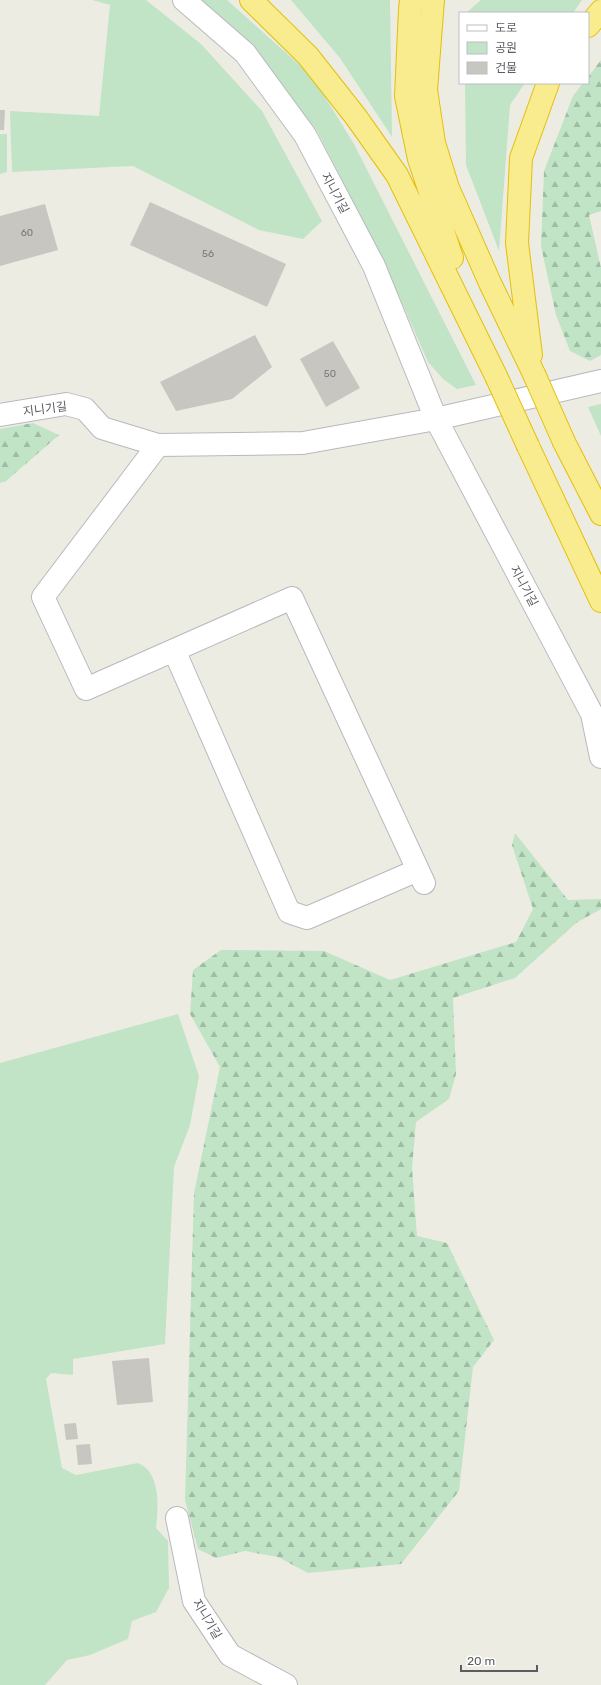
<svg xmlns="http://www.w3.org/2000/svg" width="601" height="1685" font-family="Rubik,'Noto Sans KR',sans-serif">
	<style>
		.green { fill: #c0e4c5 }
		.forest { fill: url(#forest-firs) }
		.building { fill: #c8c6c0 }
		.lines { fill: none; stroke-linecap: round; stroke-linejoin: round }
		.minor-casing { stroke: #b8b9be; stroke-width: 24 }
		.highway-casing { stroke: #e5bf0a; stroke-width: 24 }
		.minor { stroke: #fff; stroke-width: 22 }
		.highway { stroke: #f8ec8f; stroke-width: 22 }
		.highway-bridge-casing { stroke: #e5bf0a; stroke-width: 24; stroke-linecap: butt }
		.highway-bridge { stroke: #f8ec8f; stroke-width: 22 }
		.labels { text-anchor: middle; dominant-baseline: central; stroke-width: 3; stroke-linejoin: round; paint-order: stroke }
		.number-label { font-size: 10px; fill: #76777a }
		.street-label { font-size: 12px; fill: #5b5d63; stroke: #fff }
	</style>
	<defs>
		<pattern id="forest-firs" width="22" height="20" patternUnits="userSpaceOnUse"><rect width="22" height="20" fill="#c0e4c5"/><path d="M5 1l3.5 6h-7zM16 11l3.5 6h-7z" fill="#9fbca4"/></pattern>
	</defs>
	<rect width="100%" height="100%" fill="#edece3"/>
	<path class="green" d="M 92,0 L 146,0 L 201,44 L 262,111 L 322,221 L 303,239 L 259,230 L 133,166 L 12,172 L 10,111 L 99,116 L 110,5 Z
		M 198,0 L 227,0 L 312,76 L 354,144 L 476,385 L 457,389 L 443,379 L 428,362 L 385,264 L 316,129 L 215,13 Z
		M 291,0 L 390,0 L 392,137 L 340,58 Z
		M 481,0 L 582,0 L 573,13 L 466,13 Z
		M 465,83 L 525,83 L 510,105 L 499,251 L 466,165 Z
		M 0,134 L 7,134 L 7,172 L 0,174 Z
		M 601,404 L 601,436 L 588,407 Z
		M 178,1014 L 199,1076 L 190,1125 L 174,1167 L 165,1344 L 73,1359 L 73,1375 L 51,1373 L 46,1379 L 62,1468 L 76,1475 L 138,1463 C 141,1465 146,1467 148,1470 C 160,1485 158,1511 156,1528 L 168,1541 L 169,1588 L 156,1612 L 132,1621 L 128,1639 L 90,1655 L 67,1660 L 45,1685 L 0,1685 L 0,1063 Z"/>
	<path class="forest" d="M 601,60 L 601,211 L 589,215 L 601,268 L 601,355 L 590,361 L 570,351 L 556,315 L 541,246 L 544,171 L 573,96 L 583,83 L 588,83 L 588,77 Z
		M 33,423 L 59,435 L 6,481 L 0,483 L 0,429 Z
		M 515,833 L 568,900 L 601,899 L 601,909 L 576,923 L 515,978 L 453,998 L 456,1074 L 449,1099 L 416,1122 L 412,1168 L 417,1236 L 447,1243 L 494,1340 L 473,1367 L 459,1491 L 401,1564 L 308,1573 L 278,1557 L 245,1551 L 216,1558 L 198,1549 L 185,1500 L 194,1193 L 220,1067 L 190,1014 L 193,970 L 221,950 L 324,951 L 390,980 L 516,942 L 533,909 L 512,845 Z"/>
	<path class="building" d="M 0,110 L 5,110 L 4,130 L 0,130 Z
		M 150,202 L 286,264 L 267,307 L 130,245 Z
		M 45,204 L 58,250 L 0,266 L 0,216 Z
		M 255,335 L 272,367 L 232,399 L 176,411 L 160,382 Z
		M 333,341 L 360,388 L 326,407 L 300,359 Z
		M 149,1358 L 153,1402 L 117,1405 L 112,1361 Z
		M 76,1423 L 78,1439 L 66,1440 L 64,1424 Z
		M 90,1444 L 92,1464 L 78,1465 L 76,1445 Z"/>
	<g class="lines">
		<defs>
			<path id="minor" d="M 184,0 L 245,53 L 305,135 L 374,266 L 436,419 L 592,714 L 601,757
				M 0,415 L 66,404 L 85,409 L 102,428 L 158,445 L 303,443 L 436,419 L 601,381
				M 158,445 L 43,597 L 86,689 L 292,598 L 424,883
				M 174,650 L 289,912 L 307,918 L 418,870
				M 177,1518 L 194,1601 L 230,1655 L 286,1685"/>
			<path id="highway" d="M 251,0 L 308,56 L 356,117 L 397,175 L 496,376
				M 411,0 L 410,9 L 406,96 L 419,159 L 452,258
				M 433,0 L 426,90 L 434,143 L 448,188 L 490,283 L 534,374
				M 588,26 L 601,11
				M 531,355 L 517,243 L 521,158 L 548,83
				M 564,442 L 601,514
				M 528,446 L 601,601"/>
		</defs>
		<use href="#minor" class="minor-casing"/>
		<use href="#highway" class="highway-casing"/>
		<use href="#minor" class="minor"/>
		<use href="#highway" class="highway"/>
		<defs>
			<path id="highway-bridge" d="M 534,374 L 564,442
				M 496,376 L 528,446"/>
		</defs>
		<use href="#highway-bridge" class="highway-bridge-casing"/>
		<use href="#highway-bridge" class="highway-bridge"/>
	</g>
	<g class="labels">
		<g class="number-label">
			<text x="27" y="233">60</text>
			<text x="208" y="254">56</text>
			<text x="330" y="374">50</text>
		</g>
		<g class="street-label">
			<text transform="translate(335 193) rotate(62)">지니기길</text>
			<text transform="translate(45 409) rotate(-7)">지니기길</text>
			<text transform="translate(524 586) rotate(62)">지니기길</text>
			<text transform="translate(207 1619) rotate(59)">지니기길</text>
		</g>
	</g>
	<rect x="459" y="12" width="130" height="72" fill="#ffffff" stroke="#bdbec1"/>
	<rect x="467" y="25" width="20" height="6" fill="#ffffff" stroke="#bdbec1"/>
	<text x="495" y="32" font-size="12" fill="#5b5d63">도로</text>
	<rect x="467" y="42" width="20" height="12" fill="#c0e4c5" stroke="#bdbec1"/>
	<text x="495" y="52" font-size="12" fill="#5b5d63">공원</text>
	<rect x="467" y="62" width="20" height="12" fill="#c8c6c0" stroke="#bdbec1"/>
	<text x="495" y="72" font-size="12" fill="#5b5d63">건물</text>
	<path d="M461 1665v6h76v-6" fill="none" stroke="#5b5d63" stroke-width="2"/>
	<text x="467" y="1665" font-size="12" fill="#5b5d63" stroke="#ffffff" stroke-width="3" paint-order="stroke">20 m</text>
</svg>
